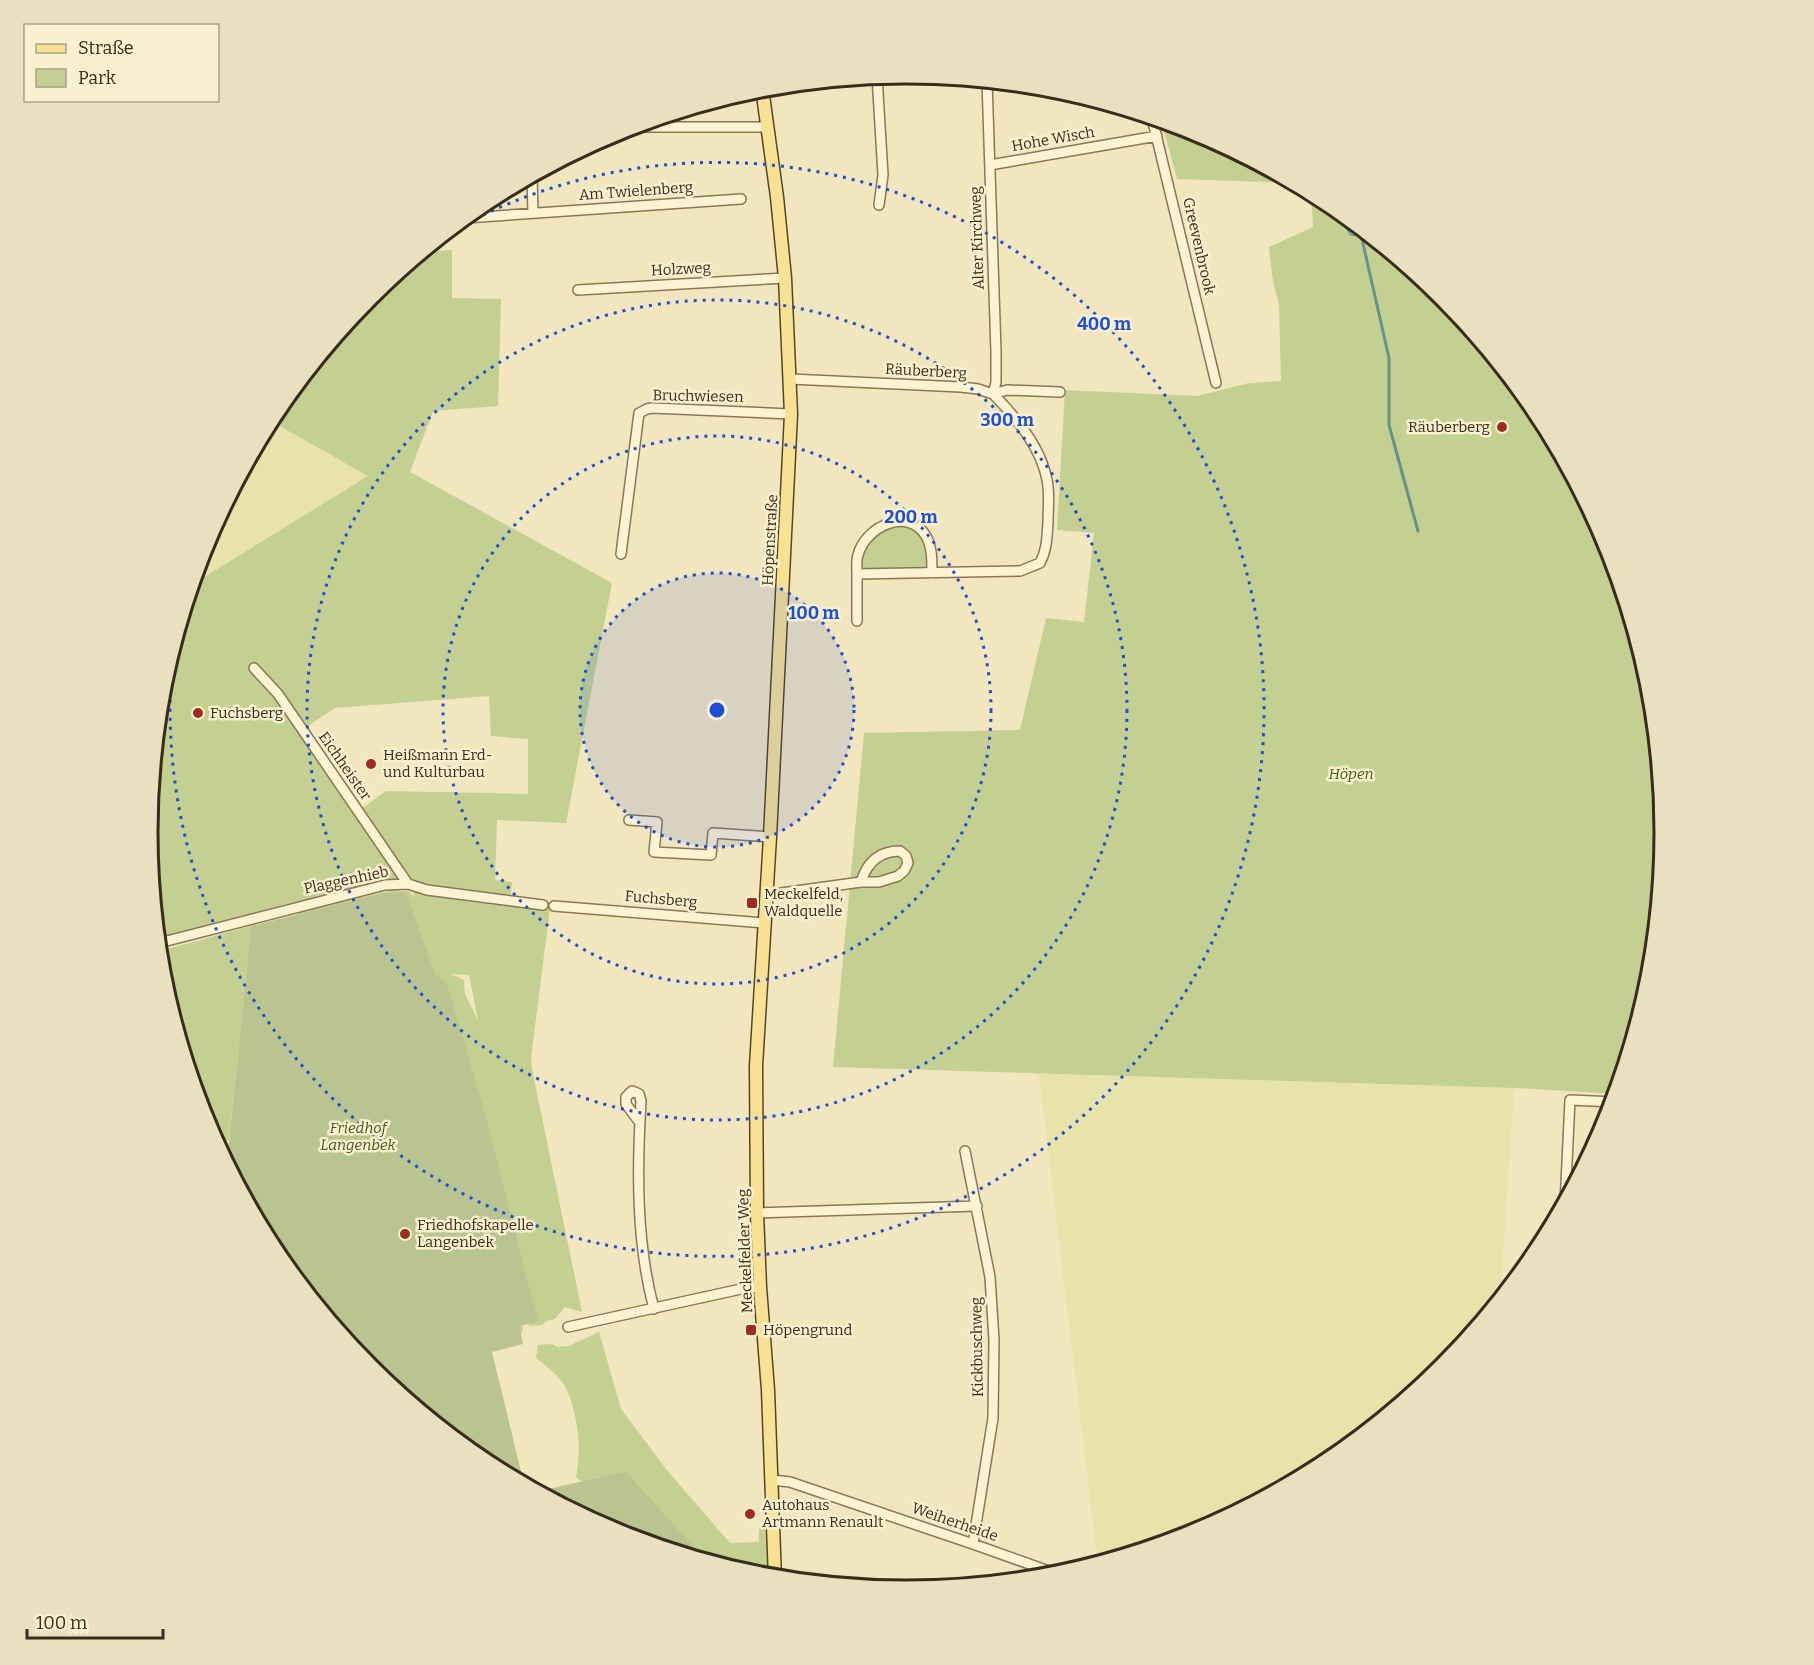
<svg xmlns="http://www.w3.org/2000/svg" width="1814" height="1665" font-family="Bitter,serif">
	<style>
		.farmland { fill: #e7e3ab }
		.green { fill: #c3d091; fill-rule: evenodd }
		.cemetery { fill: #b9c491 }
		.water { fill: #a2c2bc; stroke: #68918a; stroke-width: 1.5 }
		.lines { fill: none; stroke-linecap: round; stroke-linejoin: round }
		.stream { stroke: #68918a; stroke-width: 3 }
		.minor-casing { stroke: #8b7755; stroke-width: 12 }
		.major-casing { stroke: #58442a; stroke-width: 15 }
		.minor { stroke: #fbf3d2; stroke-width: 9 }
		.major { stroke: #f8e192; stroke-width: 12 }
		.ring { fill: none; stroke: #1d4ed8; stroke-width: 3; stroke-dasharray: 3 6 }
		.poi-dot { fill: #9e2b21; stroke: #f8f0ce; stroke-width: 2 }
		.labels { text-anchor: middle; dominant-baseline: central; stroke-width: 5; stroke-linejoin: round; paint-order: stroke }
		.street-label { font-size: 15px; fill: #392c1b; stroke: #f8f0ce }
		.poi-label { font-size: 15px; fill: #392c1b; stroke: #f8f0ce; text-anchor: start }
		.park-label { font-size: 15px; font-style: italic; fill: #445720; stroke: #f8f0ce }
		.rim { fill: none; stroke: #392c1b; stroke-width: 3 }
		.centre { fill: #1d4ed8; stroke: #f8f0ce; stroke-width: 3 }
		.ring-label { font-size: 18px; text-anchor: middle; font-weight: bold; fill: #1d4ed8; stroke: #f8f0ce; stroke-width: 5; stroke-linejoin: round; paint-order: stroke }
	</style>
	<rect width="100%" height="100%" fill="#f1e6be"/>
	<path class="farmland" d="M 271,421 L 368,476 L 193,584 L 206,542 Z
		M 1039,1074 L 1514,1088 L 1500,1301 L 1443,1369 L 1328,1464 L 1197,1534 L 1098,1564 Z"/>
	<path class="green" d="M 1161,120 L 1198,131 L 1293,183 L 1177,179 Z
		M 1311,192 L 1329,202 L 1444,296 L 1538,411 L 1608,542 L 1651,685 L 1666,833 L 1651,981 L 1617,1094 L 1514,1088 L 833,1067 L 864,733 L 1020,730 L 1046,618 L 1084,622 L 1094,533 L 1057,530 L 1065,390 L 1197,396 L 1249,383 L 1281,381 L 1279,305 L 1273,282 L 1269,247 L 1313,227 Z
		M 452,250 L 452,298 L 501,299 L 498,406 L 433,411 L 410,472 L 612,583 L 566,823 L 497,820 L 495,880 L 512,882 L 510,903 L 550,908 L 531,1058 L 532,1069 L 582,1312 L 565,1307 L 555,1319 L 547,1321 L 542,1325 L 530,1326 L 523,1320 L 522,1333 L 508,1344 L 301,926 L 297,912 L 389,891 L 408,891 L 415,897 L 409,880 L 361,809 L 386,791 L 528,794 L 528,739 L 491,736 L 489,696 L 335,708 L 299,732 L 400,879 L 382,882 L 286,904 L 177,935 L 158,938 L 148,832 L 163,684 L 193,584 L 368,476 L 271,421 L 276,411 L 371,296 L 424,252 ZM 451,974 L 469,975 L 478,1020 L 465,994 L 464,980 Z
		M 902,522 L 926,537 L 932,572 L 857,574 L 859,554 L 879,528 Z
		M 251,926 L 229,1140 L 217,1144 L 206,1123 L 163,980 L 160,951 Z
		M 599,1332 L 621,1409 L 666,1469 L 730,1543 L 759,1542 L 759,1530 L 765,1520 L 766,1541 L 769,1541 L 771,1578 L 759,1577 L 676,1552 L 576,1477 C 582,1448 578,1415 566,1388 C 560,1376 546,1366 536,1358 L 538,1345 L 552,1344 L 558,1347 L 569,1346 Z"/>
	<path class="cemetery" d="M 385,893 L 406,893 L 435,974 L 447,984 L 485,1114 L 538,1322 L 519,1326 L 523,1344 L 492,1352 L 524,1484 L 485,1463 L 370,1369 L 276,1254 L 227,1162 L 251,926 Z
		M 626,1472 L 700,1554 L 700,1559 L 616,1534 L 538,1491 Z"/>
	<path class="water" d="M 1339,210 L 1369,235 L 1368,237 L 1351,235 L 1341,220 Z"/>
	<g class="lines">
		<path class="stream" d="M 1359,226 L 1389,358 L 1389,425 L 1418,531"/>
		<defs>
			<path id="minor" d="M 877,76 L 883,175 L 879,205
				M 987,81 L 996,352 L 996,382 L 993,394
				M 1152,118 L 1216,383
				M 631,127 L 767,127
				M 990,165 L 1157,136
				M 532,176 L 533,213
				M 466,218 L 741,199
				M 578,290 L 785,278
				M 790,379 L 961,387 L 978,389 L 993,394 L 1007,390 L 1060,392
				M 621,554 L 639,413 L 647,409 L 652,408 L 791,414
				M 932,573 C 932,561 932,546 926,536 C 908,506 865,527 858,555 C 856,560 857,568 857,574 L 1020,571 L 1040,563 C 1047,550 1047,537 1048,522 C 1048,508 1050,494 1047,480 C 1041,448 1015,416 993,394
				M 857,621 L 857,574
				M 254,668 L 278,694 L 408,884
				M 629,820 L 657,822 L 654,852 L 711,855 L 713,833 L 770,837
				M 767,895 L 861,882 L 879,882 L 898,876 L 904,871 L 908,863 L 906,856 L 900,851 C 880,851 867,862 861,882
				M 554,906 L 765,923
				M 159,943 L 385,885 L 408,884 L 427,890 L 543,905
				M 640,1123 L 626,1104 L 626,1097 L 632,1091 L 639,1094 L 641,1101 C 637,1170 636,1242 654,1309
				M 965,1151 L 990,1277 L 994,1340 L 993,1418 L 973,1544
				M 1565,1204 L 1570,1100 L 1615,1102
				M 757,1213 L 977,1206
				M 568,1327 L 741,1289 L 760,1287
				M 772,1480 L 790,1482 L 973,1544 L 1060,1575"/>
			<path id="major" d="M 762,88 L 777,197 L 785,278 L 791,414 L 770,837 L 756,1066 L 757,1213 L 760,1287 L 768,1390 L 775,1579"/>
		</defs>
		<use href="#minor" class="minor-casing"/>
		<use href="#major" class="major-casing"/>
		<use href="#minor" class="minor"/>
		<use href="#major" class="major"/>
	</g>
	<circle cx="717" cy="710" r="137" fill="#1d4ed8" fill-opacity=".12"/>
	<g class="ring">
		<circle cx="717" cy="710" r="137"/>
		<circle cx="717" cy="710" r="274"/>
		<circle cx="717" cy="710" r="410"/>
		<path d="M443 236A547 547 0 1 1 173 653"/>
	</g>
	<g class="poi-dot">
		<circle cx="1502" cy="427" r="6"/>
		<circle cx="198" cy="713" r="6"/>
		<circle cx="371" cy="764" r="6"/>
		<rect x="746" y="897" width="12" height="12" rx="3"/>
		<circle cx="405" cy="1234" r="6"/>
		<rect x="745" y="1324" width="12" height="12" rx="3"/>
		<circle cx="750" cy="1514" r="6"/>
	</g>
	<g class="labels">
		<g class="street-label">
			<text transform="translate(1053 139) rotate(-10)">Hohe Wisch</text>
			<text transform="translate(636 191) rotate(-4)">Am Twielenberg</text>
			<text transform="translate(977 238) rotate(-92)">Alter Kirchweg</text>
			<text transform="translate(1199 246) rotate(77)">Greevenbrook</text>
			<text transform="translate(681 269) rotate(-3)">Holzweg</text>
			<text transform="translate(926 371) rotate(3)">Räuberberg</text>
			<text transform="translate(698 396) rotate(1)">Bruchwiesen</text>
			<text transform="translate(770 540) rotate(-87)">Höpenstraße</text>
			<text transform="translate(345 766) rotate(55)">Eichheister</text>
			<text transform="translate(346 880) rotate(-12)">Plaggenhieb</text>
			<text transform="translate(661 899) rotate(5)">Fuchsberg</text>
			<text transform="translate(745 1251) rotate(-92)">Meckelfelder Weg</text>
			<text transform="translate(977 1347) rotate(-91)">Kickbuschweg</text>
			<text transform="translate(955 1522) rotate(19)">Weiherheide</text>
		</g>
		<g class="poi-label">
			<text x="1490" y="427" text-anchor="end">Räuberberg</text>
			<text x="210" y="713">Fuchsberg</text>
			<text x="383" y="755">Heißmann Erd-<tspan x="383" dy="17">und Kulturbau</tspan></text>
			<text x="764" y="894">Meckelfeld,<tspan x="764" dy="17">Waldquelle</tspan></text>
			<text x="417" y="1225">Friedhofskapelle<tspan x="417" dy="17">Langenbek</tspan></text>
			<text x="763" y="1330">Höpengrund</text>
			<text x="762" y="1505">Autohaus<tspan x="762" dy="17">Artmann Renault</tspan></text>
		</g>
		<g class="park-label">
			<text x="1351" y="774">Höpen</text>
			<text x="358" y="1128">Friedhof<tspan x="358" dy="17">Langenbek</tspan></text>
		</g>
	</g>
	<path d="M0 0H1814V1665H0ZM158 832a748 748 0 1 1 1496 0a748 748 0 1 1-1496 0Z" fill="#e9e0c0" fill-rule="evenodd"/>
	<path class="rim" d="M158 832a748 748 0 1 1 1496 0a748 748 0 1 1-1496 0Z"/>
	<circle cx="717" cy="710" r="9" class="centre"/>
	<g class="ring-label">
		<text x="1104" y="330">400 m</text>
		<text x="1007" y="426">300 m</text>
		<text x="911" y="523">200 m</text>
		<text x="814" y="619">100 m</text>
	</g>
	<rect x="24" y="24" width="195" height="78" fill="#f8f0ce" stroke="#aca286" stroke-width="1.5"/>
	<rect x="36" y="44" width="30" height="9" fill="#f8e192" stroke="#aca286" stroke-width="1.5"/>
	<text x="78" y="54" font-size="18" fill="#392c1b">Straße</text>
	<rect x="36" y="69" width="30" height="18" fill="#c3d091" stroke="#aca286" stroke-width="1.5"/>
	<text x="78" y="84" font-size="18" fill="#392c1b">Park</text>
	<path d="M27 1629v9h136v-9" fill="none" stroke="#392c1b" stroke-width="3"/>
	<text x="36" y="1629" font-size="18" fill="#392c1b" stroke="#f8f0ce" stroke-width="4.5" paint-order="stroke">100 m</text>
</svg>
